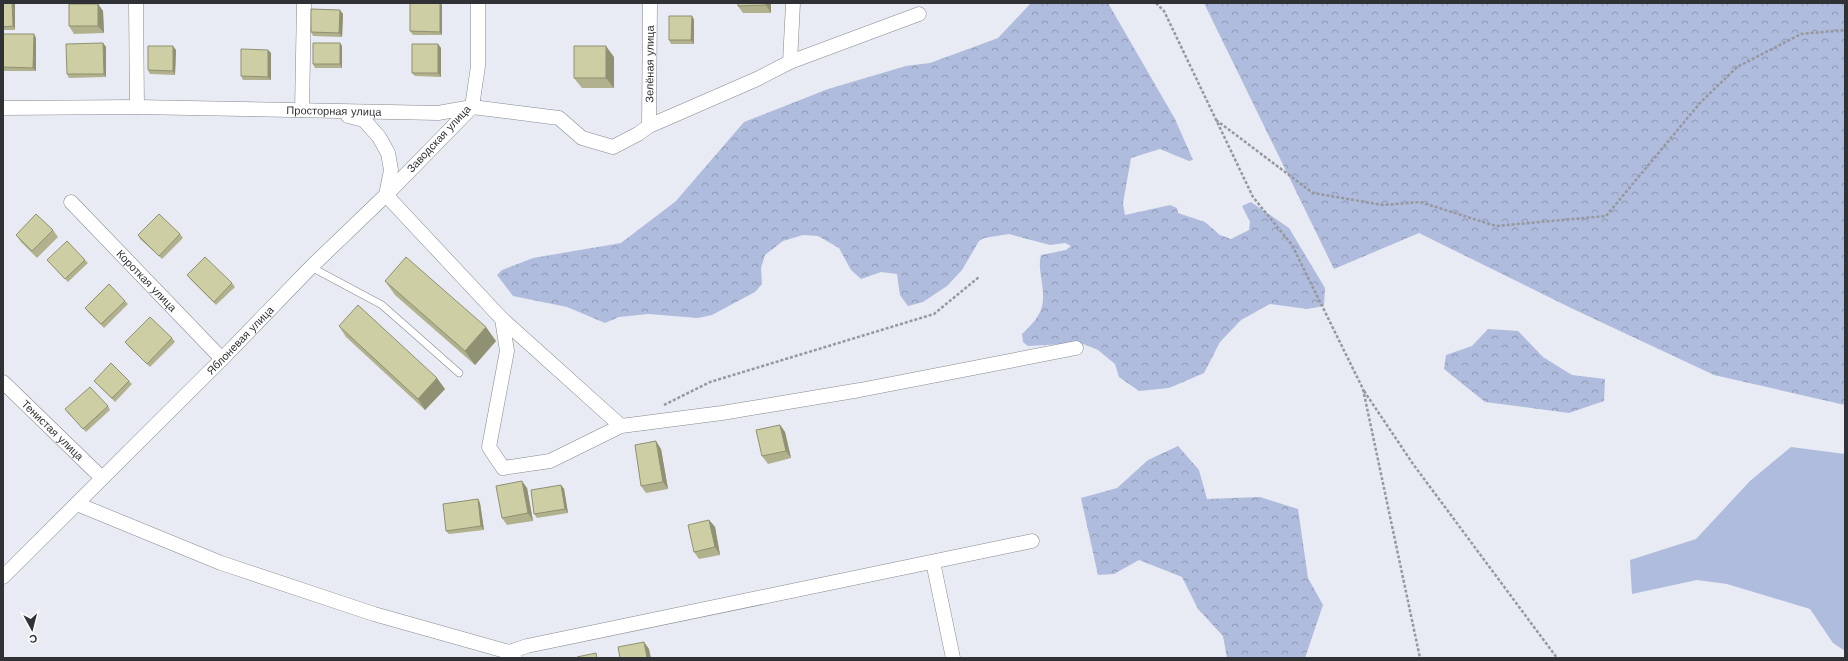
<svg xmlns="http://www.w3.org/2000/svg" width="1848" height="661" font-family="'Work Sans',sans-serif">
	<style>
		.green { fill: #b0bcdd }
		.forest { fill: url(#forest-crowns) }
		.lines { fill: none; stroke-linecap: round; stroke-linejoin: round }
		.service-casing { stroke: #868990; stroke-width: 8 }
		.minor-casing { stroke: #868990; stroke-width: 15 }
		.path { stroke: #96989d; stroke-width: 2.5; stroke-dasharray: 3 2; stroke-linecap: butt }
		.service { stroke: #fff; stroke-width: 7 }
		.minor { stroke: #fff; stroke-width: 14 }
		.wall { fill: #b1b18d }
		.shaded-wall { fill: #909073 }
		.building { fill: #cecea4; stroke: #909073 }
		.labels { text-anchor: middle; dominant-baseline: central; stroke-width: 3; stroke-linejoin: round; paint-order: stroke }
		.street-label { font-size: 11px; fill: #303134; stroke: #fff }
	</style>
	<defs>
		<pattern id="forest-crowns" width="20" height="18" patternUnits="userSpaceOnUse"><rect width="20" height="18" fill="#b0bcdd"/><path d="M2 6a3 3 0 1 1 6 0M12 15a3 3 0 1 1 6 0" fill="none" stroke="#9099b4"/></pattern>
	</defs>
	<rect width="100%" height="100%" fill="#e8ebf3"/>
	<path class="green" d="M 1791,447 L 1845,454 L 1845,651 L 1833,643 L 1810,609 L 1727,584 L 1697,580 L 1632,594 L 1630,560 L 1696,539 L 1750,481 Z"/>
	<path class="forest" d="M 1031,3 L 1108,3 L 1175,119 L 1193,160 L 1189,161 L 1160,149 L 1131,158 L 1123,203 L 1125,215 L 1170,205 L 1177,208 L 1178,213 L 1205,222 L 1220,235 L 1231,239 L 1249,230 L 1250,222 L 1242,206 L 1251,202 L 1289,228 L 1325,288 L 1324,306 L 1307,309 L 1270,304 L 1241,320 L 1220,342 L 1204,373 L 1169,388 L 1139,391 L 1119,377 L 1115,364 L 1098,350 L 1081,343 L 1028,346 L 1023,342 L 1022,334 C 1043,314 1046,306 1041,277 C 1040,269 1039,263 1041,255 L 1066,250 L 1071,246 L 1065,243 L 1050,245 L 1009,234 L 984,238 L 979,241 L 962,270 L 947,286 L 923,302 L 908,306 L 900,295 L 897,274 L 881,272 L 861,279 L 851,270 L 839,248 L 818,236 L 803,235 L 783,241 L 765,255 L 761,268 L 762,284 L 755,292 L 712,315 L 698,318 L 648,314 L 619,317 L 605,323 L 567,307 L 513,296 L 497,275 L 502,270 L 533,258 L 621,243 L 676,201 L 744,122 L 828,89 L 906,66 L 930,63 L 998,38 Z
		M 1204,3 L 1845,3 L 1845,405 L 1714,375 L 1573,309 L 1419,233 L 1334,269 Z
		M 1488,329 L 1518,331 L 1543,357 L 1572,375 L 1605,379 L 1604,401 L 1569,413 L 1485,402 L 1444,369 L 1446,355 L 1472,346 Z
		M 1178,446 L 1199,470 L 1207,499 L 1260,497 L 1298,509 L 1308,578 L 1323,605 L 1305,658 L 1227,658 L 1223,636 L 1198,609 L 1182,577 L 1139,560 L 1114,574 L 1098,575 L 1081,498 L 1117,488 L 1148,460 Z"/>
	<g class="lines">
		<defs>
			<path id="service" d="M 311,267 L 382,305 L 459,373"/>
			<g id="minor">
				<path d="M 136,3 L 137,107"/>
				<path d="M 478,3 L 478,66 L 472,107 L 386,195 L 502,319 L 507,351 L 489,447 L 503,468 L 550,461 L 621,426 L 722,413 L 860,390 L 1076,348"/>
				<path d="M 790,62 L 919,14"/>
				<path id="s1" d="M 3,108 L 137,107 L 438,113 L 472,107 L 559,118 L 582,138 L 613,147 L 638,134 L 649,126 L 757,79 L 790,62 L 793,3"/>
				<path d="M 302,110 L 304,3"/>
				<path id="s2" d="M 649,126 L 650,3"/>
				<path id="s3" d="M 71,202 L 222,359"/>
				<path d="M 502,319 L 621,426"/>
				<path id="s4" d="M 3,382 L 102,478"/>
				<path d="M 77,504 L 221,563 L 374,614 L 509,652 L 515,658"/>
				<path d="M 933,562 L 953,658"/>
				<path id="s5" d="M 3,577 L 222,359 L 311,267 L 386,195 L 391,170 L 388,153 L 379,137 L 364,120 L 348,116"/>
				<path d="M 509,652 L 527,646 L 1032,541"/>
			</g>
		</defs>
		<use href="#service" class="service-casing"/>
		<use href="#minor" class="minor-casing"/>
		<path class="path" d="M 1156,3 L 1164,11 L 1253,197 L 1292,245 L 1363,389 L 1420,658
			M 1216,120 L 1313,193 L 1383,205 L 1420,202 L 1496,226 L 1606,216 L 1700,103 L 1737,67 L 1801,34 L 1845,30
			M 1364,391 L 1413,464 L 1557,658
			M 664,405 L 710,382 L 934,314 L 979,277"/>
		<use href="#service" class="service"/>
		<use href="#minor" class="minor"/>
	</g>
	<path class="wall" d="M 3,3 L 15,30 L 3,30 Z
		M 410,3 L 441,3 L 442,6 L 442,35 L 413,35 L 410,31 Z
		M 738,3 L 771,3 L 771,13 L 743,13 L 738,6 Z
		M 98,4 L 103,11 L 104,33 L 74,34 L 69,26 Z
		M 343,14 L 342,37 L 313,36 L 311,32 Z
		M 692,16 L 694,20 L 694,44 L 671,44 L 669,40 Z
		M 3,34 L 36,38 L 36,71 L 4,71 L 3,70 Z
		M 103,43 L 106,47 L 106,77 L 69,78 L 67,74 Z
		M 340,43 L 342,46 L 342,68 L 315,68 L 313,64 Z
		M 438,44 L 441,48 L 441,77 L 415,76 L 412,73 Z
		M 176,50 L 175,75 L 150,74 L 148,70 Z
		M 268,50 L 271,53 L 271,80 L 243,80 L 241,76 Z
		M 614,57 L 614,88 L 582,88 L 574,78 Z
		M 53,230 L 58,237 L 37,258 L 21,242 L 16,235 Z
		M 180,234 L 183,238 L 162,259 L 140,239 L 138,235 Z
		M 47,260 L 85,260 L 88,263 L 68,282 L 50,263 Z
		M 187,275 L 232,283 L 235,287 L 216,305 L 190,279 Z
		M 385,281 L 496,341 L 475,365 L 395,295 Z
		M 125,301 L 128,304 L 104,328 L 88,312 L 85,308 Z
		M 339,326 L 445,389 L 425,410 L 346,337 Z
		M 172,338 L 175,342 L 150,367 L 128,346 L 125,342 Z
		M 94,381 L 129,381 L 132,384 L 115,402 Z
		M 108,406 L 110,410 L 86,432 L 68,413 L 65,409 Z
		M 780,425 L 785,432 L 791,458 L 768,464 L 762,456 Z
		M 661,449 L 668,489 L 646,493 L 641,486 Z
		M 561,485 L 564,489 L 568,513 L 537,518 L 534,514 Z
		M 527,488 L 533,521 L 507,525 L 502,518 Z
		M 478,499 L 480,503 L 484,530 L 449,534 L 446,531 Z
		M 709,520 L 715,527 L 720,555 L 699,559 L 694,552 Z"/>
	<path class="shaded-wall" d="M 12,3 L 15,3 L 15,30 L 13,26 Z
		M 440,3 L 441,3 L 442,6 L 442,35 L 440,32 Z
		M 766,3 L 771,3 L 771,13 L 766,5 Z
		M 98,4 L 103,11 L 104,33 L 98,26 Z
		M 340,10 L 343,14 L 342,37 L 339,33 Z
		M 692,16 L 694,20 L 694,44 L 691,40 Z
		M 34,34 L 36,38 L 36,71 L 33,68 Z
		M 103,43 L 106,47 L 106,77 L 104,74 Z
		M 340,43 L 342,46 L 342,68 L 340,64 Z
		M 438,44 L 441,48 L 441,77 L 438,73 Z
		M 173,46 L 176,50 L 175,75 L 173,71 Z
		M 606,46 L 614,57 L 614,88 L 606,78 Z
		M 268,50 L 271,53 L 271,80 L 268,77 Z
		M 486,327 L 496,341 L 475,365 L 465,351 Z
		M 437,378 L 445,389 L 425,410 L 418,399 Z
		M 780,425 L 785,432 L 791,458 L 786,451 Z
		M 656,441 L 661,449 L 668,489 L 663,482 Z
		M 522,481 L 527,488 L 533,521 L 528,513 Z
		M 561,485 L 564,489 L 568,513 L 565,509 Z
		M 478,499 L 480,503 L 484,530 L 481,526 Z
		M 709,520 L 715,527 L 720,555 L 715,547 Z
		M 644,642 L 649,649 L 651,658 L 647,658 Z"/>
	<path class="building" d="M 3,3 L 12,3 L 13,26 L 3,27 Z
		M 410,3 L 440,3 L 440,32 L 410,31 Z
		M 738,3 L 766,3 L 766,5 L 738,6 Z
		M 69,4 L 98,4 L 98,26 L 69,26 Z
		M 311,9 L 340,10 L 339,33 L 311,32 Z
		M 669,16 L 692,16 L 691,40 L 669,40 Z
		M 3,34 L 34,34 L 33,68 L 3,67 Z
		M 103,43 L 104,74 L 67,74 L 66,44 Z
		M 313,43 L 340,43 L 340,64 L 313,64 Z
		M 412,44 L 438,44 L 438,73 L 412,73 Z
		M 148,46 L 173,46 L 173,71 L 148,70 Z
		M 574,46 L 606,46 L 606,78 L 574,78 Z
		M 241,49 L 268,50 L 268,77 L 241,76 Z
		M 36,214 L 53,230 L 32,251 L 16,235 Z
		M 159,214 L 180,234 L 159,256 L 138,235 Z
		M 67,241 L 85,260 L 65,279 L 47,260 Z
		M 205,257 L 232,283 L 214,302 L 187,275 Z
		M 406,257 L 486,327 L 465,351 L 385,281 Z
		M 109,284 L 125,301 L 101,324 L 85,308 Z
		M 358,305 L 437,378 L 418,399 L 339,326 Z
		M 150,317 L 172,338 L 147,364 L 125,342 Z
		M 111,363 L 129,381 L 112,398 L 94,381 Z
		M 90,387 L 108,406 L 83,429 L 65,409 Z
		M 780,425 L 786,451 L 762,456 L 756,430 Z
		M 656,441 L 663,482 L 641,486 L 635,445 Z
		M 522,481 L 528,513 L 502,518 L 496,486 Z
		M 561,485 L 565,509 L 534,514 L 531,490 Z
		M 478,499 L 481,526 L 446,531 L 443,504 Z
		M 709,520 L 715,547 L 694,552 L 688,525 Z
		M 644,642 L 647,658 L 620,658 L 618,647 Z
		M 596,653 L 597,658 L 577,658 L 577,657 Z"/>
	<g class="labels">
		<g class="street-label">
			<text stroke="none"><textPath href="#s2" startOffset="62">Зелёная улица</textPath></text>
			<text stroke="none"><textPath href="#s1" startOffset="331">Просторная улица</textPath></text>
			<text transform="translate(439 139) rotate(-47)">Заводская улица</text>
			<text stroke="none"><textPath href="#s3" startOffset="109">Короткая улица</textPath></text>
			<text stroke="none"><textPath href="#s5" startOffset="335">Яблоневая улица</textPath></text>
			<text stroke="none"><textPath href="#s4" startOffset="69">Тенистая улица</textPath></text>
		</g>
	</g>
	<rect width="1848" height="661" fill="none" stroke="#303134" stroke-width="8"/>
	<g transform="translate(32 629) rotate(173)" stroke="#ffffff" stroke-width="3" paint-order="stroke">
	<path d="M0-3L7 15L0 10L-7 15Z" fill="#303134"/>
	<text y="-6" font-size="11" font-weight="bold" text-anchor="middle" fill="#303134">С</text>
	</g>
</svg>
